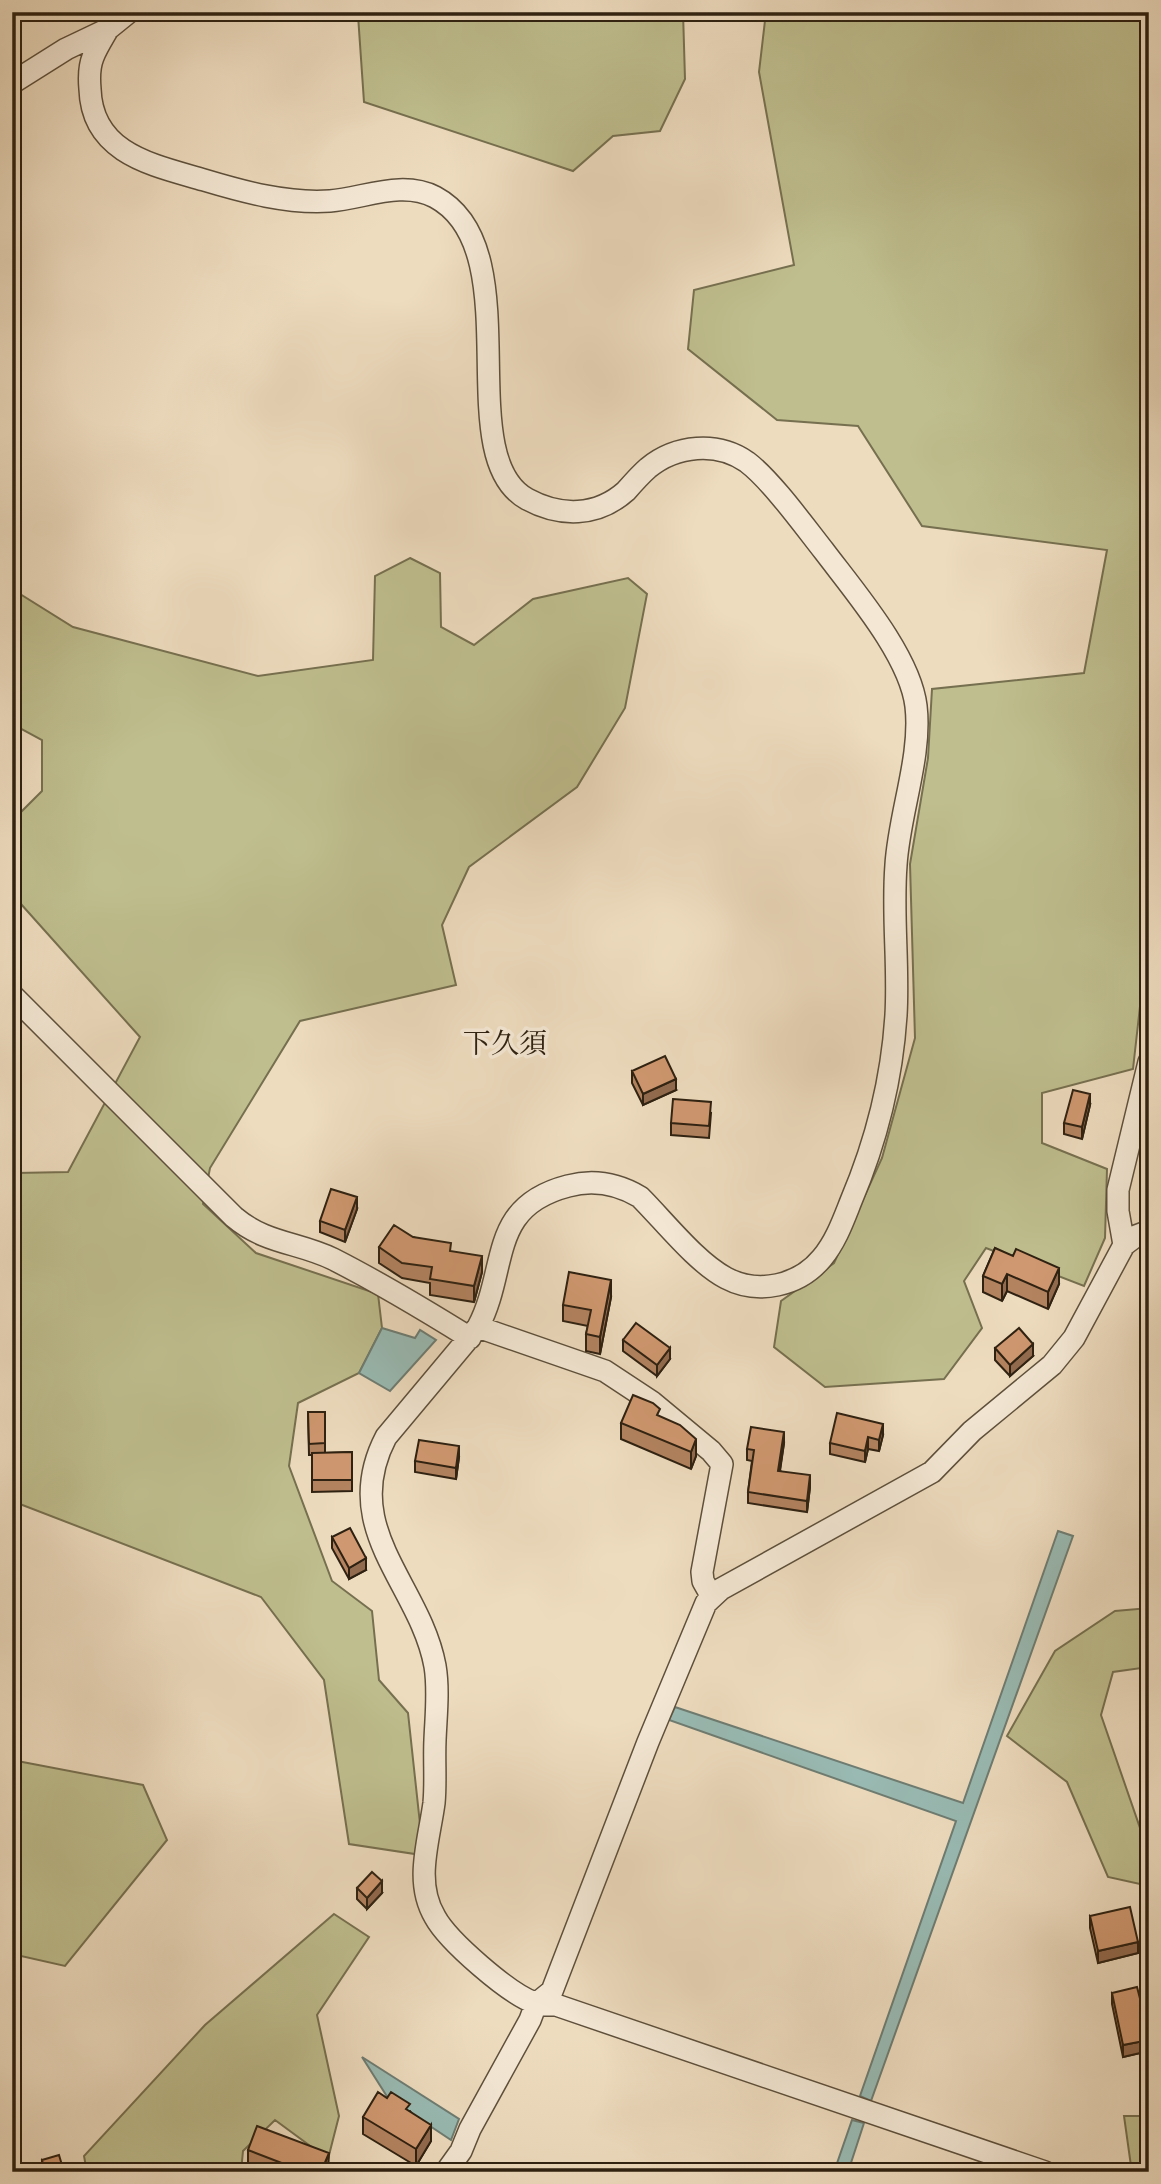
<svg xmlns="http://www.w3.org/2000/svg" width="1161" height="2184" font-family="'IM FELL French Canon','Noto Serif JP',serif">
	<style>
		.green { fill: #bfbe8e; stroke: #767050; stroke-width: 2 }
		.water { fill: #99bbb4; stroke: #6e7d73; stroke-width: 2 }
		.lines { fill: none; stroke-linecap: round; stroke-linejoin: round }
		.minor-casing { stroke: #5e503c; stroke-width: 24 }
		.minor { stroke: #f4e8d5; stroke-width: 21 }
		.wall { fill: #b38360; stroke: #2e2111; stroke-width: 2 }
		.shaded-wall { fill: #926a4e; stroke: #2e2111; stroke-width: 2 }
		.building { fill: #d09870; stroke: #2e2111; stroke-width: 2 }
		.labels { text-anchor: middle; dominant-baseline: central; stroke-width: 7; stroke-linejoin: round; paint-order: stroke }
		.neighbourhood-label { font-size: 28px; fill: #2e2111; stroke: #f4e8d5 }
	</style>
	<rect width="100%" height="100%" fill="#eedcbf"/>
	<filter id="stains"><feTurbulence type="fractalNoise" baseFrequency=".00286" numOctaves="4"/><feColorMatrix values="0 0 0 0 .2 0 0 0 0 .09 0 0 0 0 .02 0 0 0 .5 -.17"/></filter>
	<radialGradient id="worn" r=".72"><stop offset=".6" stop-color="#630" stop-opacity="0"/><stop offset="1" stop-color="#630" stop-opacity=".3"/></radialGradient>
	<path class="green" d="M 377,12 L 683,12 L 685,79 L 660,131 L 613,136 L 573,171 L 364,102 L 358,15 Z
		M 766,12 L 1149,12 L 1149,926 L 1133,1069 L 1042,1093 L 1042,1143 L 1107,1169 L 1105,1238 L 1084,1286 L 986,1248 L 964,1281 L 982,1328 L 944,1379 L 825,1387 L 774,1347 L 781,1301 L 834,1263 L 882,1158 L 915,1038 L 910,864 L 928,758 L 932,689 L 1084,673 L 1107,550 L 922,526 L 858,426 L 777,420 L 688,349 L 694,290 L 794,265 L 759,72 Z
		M 410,558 L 440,573 L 441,627 L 474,645 L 533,599 L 628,578 L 647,594 L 625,708 L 577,787 L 469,867 L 442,925 L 456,985 L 300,1021 L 210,1168 L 203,1204 L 256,1253 L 378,1294 L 382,1328 L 359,1373 L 298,1403 L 289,1466 L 332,1581 L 372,1611 L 379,1680 L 408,1713 L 420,1824 L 415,1854 L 349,1844 L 324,1680 L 261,1597 L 12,1501 L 12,1166 L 16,1173 L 68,1172 L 140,1037 L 12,894 L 12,821 L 42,791 L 42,740 L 12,724 L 12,589 L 73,627 L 258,676 L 373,660 L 375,576 Z
		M 1149,1608 L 1149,1667 L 1113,1672 L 1101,1715 L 1149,1854 L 1149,1886 L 1108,1877 L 1067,1782 L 1007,1736 L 1055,1651 L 1115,1611 Z
		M 12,1760 L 143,1785 L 167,1840 L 65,1966 L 12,1954 Z
		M 334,1914 L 369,1937 L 317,2015 L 339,2116 L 328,2159 L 275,2120 L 243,2151 L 241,2172 L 87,2172 L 84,2156 L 205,2025 Z
		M 1124,2116 L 1149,2116 L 1149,2167 L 1131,2166 Z"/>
	<path class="water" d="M 382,1328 L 415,1338 L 420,1330 L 436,1340 L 390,1391 L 359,1373 Z
		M 1058,1531 L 1073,1536 L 871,2101 L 860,2096 L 956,1821 L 669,1720 L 675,1707 L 963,1803 Z
		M 362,2057 L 459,2119 L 451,2140 L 388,2098 Z
		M 852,2120 L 864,2123 L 848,2172 L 834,2172 Z"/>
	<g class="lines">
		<defs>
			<path id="minor" d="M 108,29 C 103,38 97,47 93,57 C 89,67 89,78 90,89 C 92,154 153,165 204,180 C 244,192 288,204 330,201 C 365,198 402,180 435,197 C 532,249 449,456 527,499 C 560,517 597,517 626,491 C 633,483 640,475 648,468 C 676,445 717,441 747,462 C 771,480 805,527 824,551 C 855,592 910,656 916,706 C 922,756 899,814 896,865 C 892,915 899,965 896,1015 C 892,1079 876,1142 851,1201 C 843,1221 836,1241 822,1258 C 799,1286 758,1295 726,1278 C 696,1262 665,1222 640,1197 C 618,1184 594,1179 568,1186 C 487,1207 509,1268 478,1327 L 386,1437 C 338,1529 420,1584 435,1666 C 439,1690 436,1715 435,1740 C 434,1761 436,1782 434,1803 C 429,1841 414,1882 435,1917 C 448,1941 509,1994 535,2003 C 541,2006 549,2005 556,2005 L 1045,2172
				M 12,83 L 66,49 L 108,29 L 129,12
				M 12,995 L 234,1217 C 266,1244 298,1242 333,1259 C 380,1283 425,1310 470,1338
				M 1124,1245 L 1118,1211 L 1118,1190 L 1149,1062
				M 478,1327 L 605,1371 L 652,1402 L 711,1451 L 722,1464 L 702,1572 L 703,1581 L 712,1597
				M 446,2172 L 461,2151 L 470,2129 L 530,2020 L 536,2004 L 552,1991 L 648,1742 L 706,1603 L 721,1589 L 932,1472 L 972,1431 L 1052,1365 L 1074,1338 L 1124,1245 L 1136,1236 L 1149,1231"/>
		</defs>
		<use href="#minor" class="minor-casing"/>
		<use href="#minor" class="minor"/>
	</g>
	<path class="wall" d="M 632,1071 L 676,1090 L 643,1105 L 632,1083 Z
		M 1090,1105 L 1082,1139 L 1064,1134 L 1064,1123 Z
		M 711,1113 L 709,1138 L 671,1135 L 671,1123 Z
		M 357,1209 L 345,1242 L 320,1232 L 320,1221 Z
		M 413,1237 L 451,1252 L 482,1272 L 474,1302 L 430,1295 L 430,1283 L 402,1278 L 379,1263 L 379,1247 Z
		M 995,1248 L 1059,1284 L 1048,1309 L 1007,1291 L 1002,1301 L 983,1292 L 983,1276 Z
		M 611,1297 L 600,1354 L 586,1351 L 586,1334 L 588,1326 L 563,1321 L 563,1305 Z
		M 623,1340 L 670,1359 L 657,1376 L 623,1351 Z
		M 995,1348 L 1033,1356 L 1010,1376 L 995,1360 Z
		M 308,1412 L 325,1412 L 325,1453 L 352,1452 L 352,1491 L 312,1492 L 312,1455 L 309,1455 Z
		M 660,1417 L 696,1456 L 691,1469 L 621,1439 L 621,1423 Z
		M 883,1435 L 879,1451 L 868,1449 L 865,1462 L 830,1454 L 830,1443 Z
		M 784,1443 L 780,1471 L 810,1487 L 807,1512 L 748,1503 L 748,1492 L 752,1461 L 747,1460 L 747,1449 Z
		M 459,1457 L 456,1479 L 415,1472 L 415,1461 Z
		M 332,1537 L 366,1570 L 349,1579 L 332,1548 Z
		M 357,1888 L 382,1893 L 367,1909 L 357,1899 Z
		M 1090,1916 L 1138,1953 L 1098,1963 L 1090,1928 Z
		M 1112,1993 L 1144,2014 L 1149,2013 L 1149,2051 L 1123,2057 L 1112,2004 Z
		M 410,2111 L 431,2141 L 416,2166 L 363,2134 L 363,2117 Z
		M 248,2150 L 329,2169 L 328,2172 L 261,2172 L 248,2167 Z
		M 42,2160 L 64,2172 L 42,2172 Z"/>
	<path class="shaded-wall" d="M 676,1079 L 676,1090 L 643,1105 L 643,1094 Z
		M 1090,1094 L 1090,1105 L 1082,1139 L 1082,1127 Z
		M 357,1197 L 357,1209 L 345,1242 L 345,1230 Z
		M 482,1256 L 482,1272 L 474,1302 L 474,1286 Z
		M 1059,1268 L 1059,1284 L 1048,1309 L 1048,1292 Z
		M 1007,1274 L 1007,1291 L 1002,1301 L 1002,1284 Z
		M 611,1280 L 611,1297 L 600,1354 L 600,1337 Z
		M 1033,1344 L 1033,1356 L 1010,1376 L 1010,1365 Z
		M 670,1348 L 670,1359 L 657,1376 L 657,1365 Z
		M 883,1424 L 883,1435 L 879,1451 L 879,1440 Z
		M 784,1432 L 784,1443 L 778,1482 L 778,1471 Z
		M 868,1437 L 868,1449 L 865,1462 L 865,1451 Z
		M 696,1439 L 696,1456 L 691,1469 L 691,1452 Z
		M 459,1446 L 459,1457 L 456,1479 L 456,1468 Z
		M 810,1475 L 810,1487 L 807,1512 L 807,1501 Z
		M 366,1558 L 366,1570 L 349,1579 L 349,1568 Z
		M 382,1881 L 382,1893 L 367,1909 L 367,1898 Z
		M 1138,1942 L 1138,1953 L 1098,1963 L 1098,1951 Z
		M 1149,2040 L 1149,2051 L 1123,2057 L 1123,2045 Z
		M 431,2125 L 431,2141 L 416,2166 L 416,2149 Z
		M 329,2153 L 328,2172 L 321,2172 Z"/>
	<path class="building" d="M 665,1056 L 676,1079 L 643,1094 L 632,1071 Z
		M 1073,1090 L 1090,1094 L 1082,1127 L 1064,1123 Z
		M 673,1099 L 711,1102 L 709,1126 L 671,1123 Z
		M 331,1189 L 357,1197 L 345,1230 L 320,1221 Z
		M 394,1225 L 413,1237 L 451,1243 L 450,1251 L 482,1256 L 474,1286 L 430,1279 L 432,1267 L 402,1263 L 379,1247 Z
		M 995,1248 L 1013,1256 L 1016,1249 L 1059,1268 L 1048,1292 L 1007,1274 L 1002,1284 L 983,1276 Z
		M 569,1272 L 611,1280 L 600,1337 L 586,1334 L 591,1310 L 563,1305 Z
		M 636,1323 L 670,1348 L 657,1365 L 623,1340 Z
		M 1019,1328 L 1033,1344 L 1010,1365 L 995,1348 Z
		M 633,1395 L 653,1403 L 660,1409 L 657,1415 L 680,1425 L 696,1439 L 691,1452 L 621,1423 Z
		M 308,1412 L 325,1412 L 325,1443 L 309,1444 Z
		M 837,1413 L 883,1424 L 879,1440 L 868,1437 L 865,1451 L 830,1443 Z
		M 751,1427 L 784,1432 L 778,1471 L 810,1475 L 807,1501 L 748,1492 L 754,1450 L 747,1449 Z
		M 419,1440 L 459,1446 L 456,1468 L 415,1461 Z
		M 352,1452 L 352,1480 L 312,1480 L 312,1453 Z
		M 350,1528 L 366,1558 L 349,1568 L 332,1537 Z
		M 372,1872 L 382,1881 L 367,1898 L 357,1888 Z
		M 1130,1907 L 1138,1942 L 1098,1951 L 1090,1916 Z
		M 1137,1987 L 1144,2014 L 1149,2013 L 1149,2040 L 1123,2045 L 1112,1993 Z
		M 378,2092 L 387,2098 L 391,2092 L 410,2104 L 406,2109 L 431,2125 L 416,2149 L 363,2117 Z
		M 257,2126 L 329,2153 L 321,2172 L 305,2172 L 248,2150 Z
		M 59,2155 L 64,2172 L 45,2172 L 42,2160 Z"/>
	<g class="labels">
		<g class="neighbourhood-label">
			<text x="505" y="1043">下久須</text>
		</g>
	</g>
	<rect width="1161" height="2184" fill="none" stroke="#eedcbf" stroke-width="42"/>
	<rect x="14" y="14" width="1133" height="2156" fill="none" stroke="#2e2111" stroke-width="3.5"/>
	<rect x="21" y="21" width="1119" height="2142" fill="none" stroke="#2e2111" stroke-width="2"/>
	<rect width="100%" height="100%" filter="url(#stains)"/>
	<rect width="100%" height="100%" fill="url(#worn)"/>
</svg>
